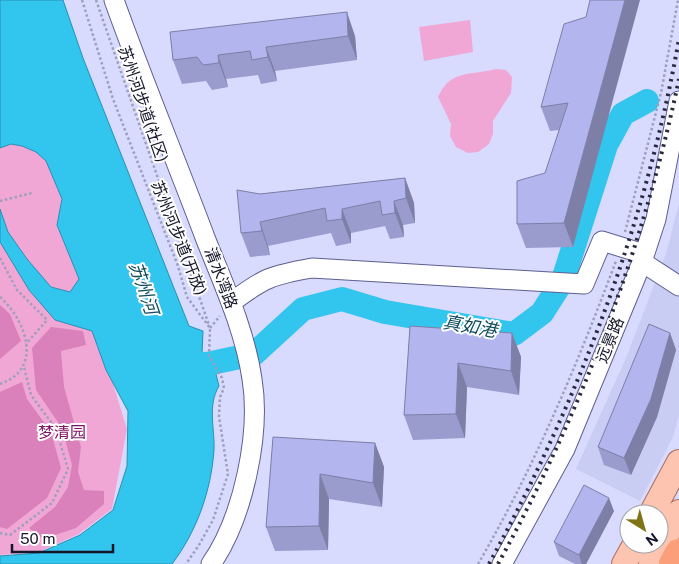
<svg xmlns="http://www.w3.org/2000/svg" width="679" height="564" font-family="'Public Sans','Noto Sans SC',sans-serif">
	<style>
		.built { fill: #c9ccf3 }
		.green { fill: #f1a7d5 }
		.forest { fill: #da80ba }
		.water { fill: #32c5ee; stroke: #2990b3 }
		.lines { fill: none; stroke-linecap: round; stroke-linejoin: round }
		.river { stroke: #32c5ee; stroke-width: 24 }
		.minor-casing { stroke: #5d5f92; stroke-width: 21 }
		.major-casing { stroke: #aa6e5e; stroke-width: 26 }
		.highway-casing { stroke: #aa6e5e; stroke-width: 30 }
		.path { stroke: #9d9fbe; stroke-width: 2.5; stroke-dasharray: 2.5 2.5; stroke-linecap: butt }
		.minor { stroke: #fff; stroke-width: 19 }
		.major { stroke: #fdc5af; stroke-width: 24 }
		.highway { stroke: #fb9e7a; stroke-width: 28 }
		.rail { stroke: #292a40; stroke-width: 4; stroke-dasharray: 2.5 5; stroke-linecap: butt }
		.wall { fill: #999ccd }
		.shaded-wall { fill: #7d7fa7 }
		.building { fill: #b2b5ee; stroke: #7d7fa7 }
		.labels { text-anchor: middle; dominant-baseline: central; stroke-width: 4; stroke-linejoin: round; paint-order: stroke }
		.street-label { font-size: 16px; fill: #141529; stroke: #fefefe }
		.park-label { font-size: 16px; fill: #801563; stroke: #fefefe }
		.water-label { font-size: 18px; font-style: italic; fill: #104c5d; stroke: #fefefe }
	</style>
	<rect width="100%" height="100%" fill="#d8dafe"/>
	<path class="built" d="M 679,203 L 679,415 L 673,437 L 640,501 L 576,469 L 626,358 L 666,254 Z"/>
	<path class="green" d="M 470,20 L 473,52 L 424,61 L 419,27 Z
		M 496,69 L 506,70 L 512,77 L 511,93 L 493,121 L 493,134 L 489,144 L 478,152 L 468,153 L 456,147 L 450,136 L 451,124 L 438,97 C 451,69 469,76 496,69 Z
		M 0,127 L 51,159 L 87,299 L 127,429 L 112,509 L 79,534 L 39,552 L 0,555 Z"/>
	<path class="forest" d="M 0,305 L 10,314 L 21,341 L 0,359 Z
		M 51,327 L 83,331 L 86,345 L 61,351 L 64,387 L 81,447 L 78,472 L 84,490 L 104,491 L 104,504 L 76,528 L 43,539 L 29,528 L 55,507 L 68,487 L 72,465 L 62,428 L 36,390 L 32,348 Z
		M 22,382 L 27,399 L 51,432 L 61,468 L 47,498 L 7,529 L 0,527 L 0,392 Z"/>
	<path class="water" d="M 0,0 L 63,0 L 83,58 L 189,326 L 203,331 L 202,354 L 216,374 L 219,386 C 207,406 215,428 214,450 C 211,491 197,531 172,564 L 0,564 L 0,556 L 39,553 L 80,535 L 113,510 L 127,466 L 128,411 L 106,370 L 92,331 L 55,320 L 29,290 L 0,242 L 0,209 L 8,232 L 27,259 L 51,287 L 70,292 L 79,279 L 57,225 L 62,199 L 46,161 L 36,152 L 22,146 L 11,144 L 0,148 Z"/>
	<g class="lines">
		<path class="river" d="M 175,363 L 207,364 L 254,354 L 303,309 L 342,299 L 385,312 L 514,334 L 542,313 L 563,280 L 606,145 L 623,114 L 647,101"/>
		<defs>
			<path id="minor" d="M 114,0 C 143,81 176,160 206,240 C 224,285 245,331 252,379 C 261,434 243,518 211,564
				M 642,262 L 679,286
				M 231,303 C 263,278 272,275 312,268 L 584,284 L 602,241 L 644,254
				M 502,564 L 565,449 L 642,262 L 656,219 L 679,101"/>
			<path id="major" d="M 651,514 L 679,462
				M 624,564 L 635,544
				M 651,564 L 679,512"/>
			<path id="highway" d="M 673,564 L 679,553"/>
		</defs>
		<use href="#minor" class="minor-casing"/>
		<use href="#major" class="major-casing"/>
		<use href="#highway" class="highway-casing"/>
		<path class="path" d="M 82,0 L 113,99 L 178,266 L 187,297 L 210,328 L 209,356 L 222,378 L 224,388 L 220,397 L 219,417 L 228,474 L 213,520 L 199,545 L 186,564
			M 96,0 L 209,325
			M 0,201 L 32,193
			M 625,232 L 661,93 L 678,0
			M 0,258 L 17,290 L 47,320 L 26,344
			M 0,297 C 26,320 44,369 0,384
			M 210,328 L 220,316
			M 0,533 L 10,535 L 52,503 L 68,469 L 56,429 L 31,395 L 24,367
			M 478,564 C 534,468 577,365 616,261"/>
		<use href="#minor" class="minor"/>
		<use href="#major" class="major"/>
		<use href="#highway" class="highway"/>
		<path class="rail" d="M 489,564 C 579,399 646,224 679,39
			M 498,564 C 582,411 643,249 679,79"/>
	</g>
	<path class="wall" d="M 586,17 L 573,247 L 526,248 L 517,224 L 545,173 L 559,130 L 550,131 L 541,107 Z
		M 170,32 L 355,36 L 357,60 L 275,71 L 277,81 L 261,84 L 258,75 L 226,79 L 228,87 L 212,90 L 206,81 L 182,84 L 173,60 Z
		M 405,178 L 414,203 L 415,223 L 403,225 L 404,237 L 390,239 L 385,226 L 351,233 L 351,243 L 336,246 L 331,233 L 268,246 L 270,255 L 250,257 L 241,233 L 260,194 Z
		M 410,326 L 512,333 L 521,357 L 519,395 L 467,387 L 465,438 L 413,440 L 404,415 Z
		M 670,333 L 676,350 L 657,417 L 631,475 L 604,465 L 598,447 Z
		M 273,437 L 375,443 L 384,467 L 382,507 L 329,499 L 328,550 L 275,551 L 266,527 Z
		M 614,511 L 586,564 L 575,564 L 559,556 L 554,542 Z"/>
	<path class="shaded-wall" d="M 625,0 L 640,0 L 573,247 L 564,223 Z
		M 347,12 L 355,36 L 357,60 L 348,36 Z
		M 266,47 L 275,71 L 277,81 L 268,57 Z
		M 218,55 L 226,79 L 228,87 L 219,63 Z
		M 405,178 L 414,203 L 415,223 L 406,198 Z
		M 394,201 L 403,225 L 404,237 L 395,213 Z
		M 342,209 L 351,233 L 351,243 L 342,219 Z
		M 260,222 L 268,246 L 270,255 L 262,231 Z
		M 512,333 L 521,357 L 519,395 L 511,371 Z
		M 670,333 L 676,350 L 657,417 L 631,475 L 624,458 Z
		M 458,363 L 467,387 L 465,438 L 456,414 Z
		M 375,443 L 384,467 L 382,507 L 373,483 Z
		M 320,474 L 329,499 L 328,550 L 319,526 Z
		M 609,498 L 614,511 L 586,564 L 582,564 L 579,555 Z"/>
	<path class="building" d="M 590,0 L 625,0 L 564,223 L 517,224 L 517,181 L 545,173 L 568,103 L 541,107 L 564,24 L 586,17 Z
		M 347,12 L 348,36 L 266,47 L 268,57 L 252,60 L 250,51 L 218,55 L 219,63 L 203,65 L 197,57 L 173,60 L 170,32 Z
		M 405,178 L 406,198 L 394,201 L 395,213 L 382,215 L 380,201 L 342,209 L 342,219 L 327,221 L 325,208 L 260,222 L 262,231 L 241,233 L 237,190 L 260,194 Z
		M 649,324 L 670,333 L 651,399 L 624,458 L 598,447 Z
		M 410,326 L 512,333 L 511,371 L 458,363 L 456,414 L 404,415 Z
		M 273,437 L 375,443 L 373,483 L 320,474 L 319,526 L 266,527 Z
		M 584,485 L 609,498 L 579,555 L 554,542 Z"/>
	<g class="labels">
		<g class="street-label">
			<text transform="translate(143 104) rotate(71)">苏州河步道(社区)</text>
			<text transform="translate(179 238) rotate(68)">苏州河步道(开放)</text>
			<text transform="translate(221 278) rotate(69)">清水湾路</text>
			<text transform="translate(610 340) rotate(-68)">远景路</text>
		</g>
		<g class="park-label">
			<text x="62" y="432">梦清园</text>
		</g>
		<g class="water-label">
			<text transform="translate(144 288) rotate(71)">苏州河</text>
			<text transform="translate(470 326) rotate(10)">真如港</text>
		</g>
	</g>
	<g transform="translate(644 529) rotate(143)"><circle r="24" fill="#fefefe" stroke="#a0a1a9"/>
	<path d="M0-4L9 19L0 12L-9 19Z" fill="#7f7316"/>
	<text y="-8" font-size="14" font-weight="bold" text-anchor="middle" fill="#141529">N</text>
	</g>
	<path d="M12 544v8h101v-8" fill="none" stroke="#141529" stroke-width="2.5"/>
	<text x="20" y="544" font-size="15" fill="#141529" stroke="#fefefe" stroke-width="4" paint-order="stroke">50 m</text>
</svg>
